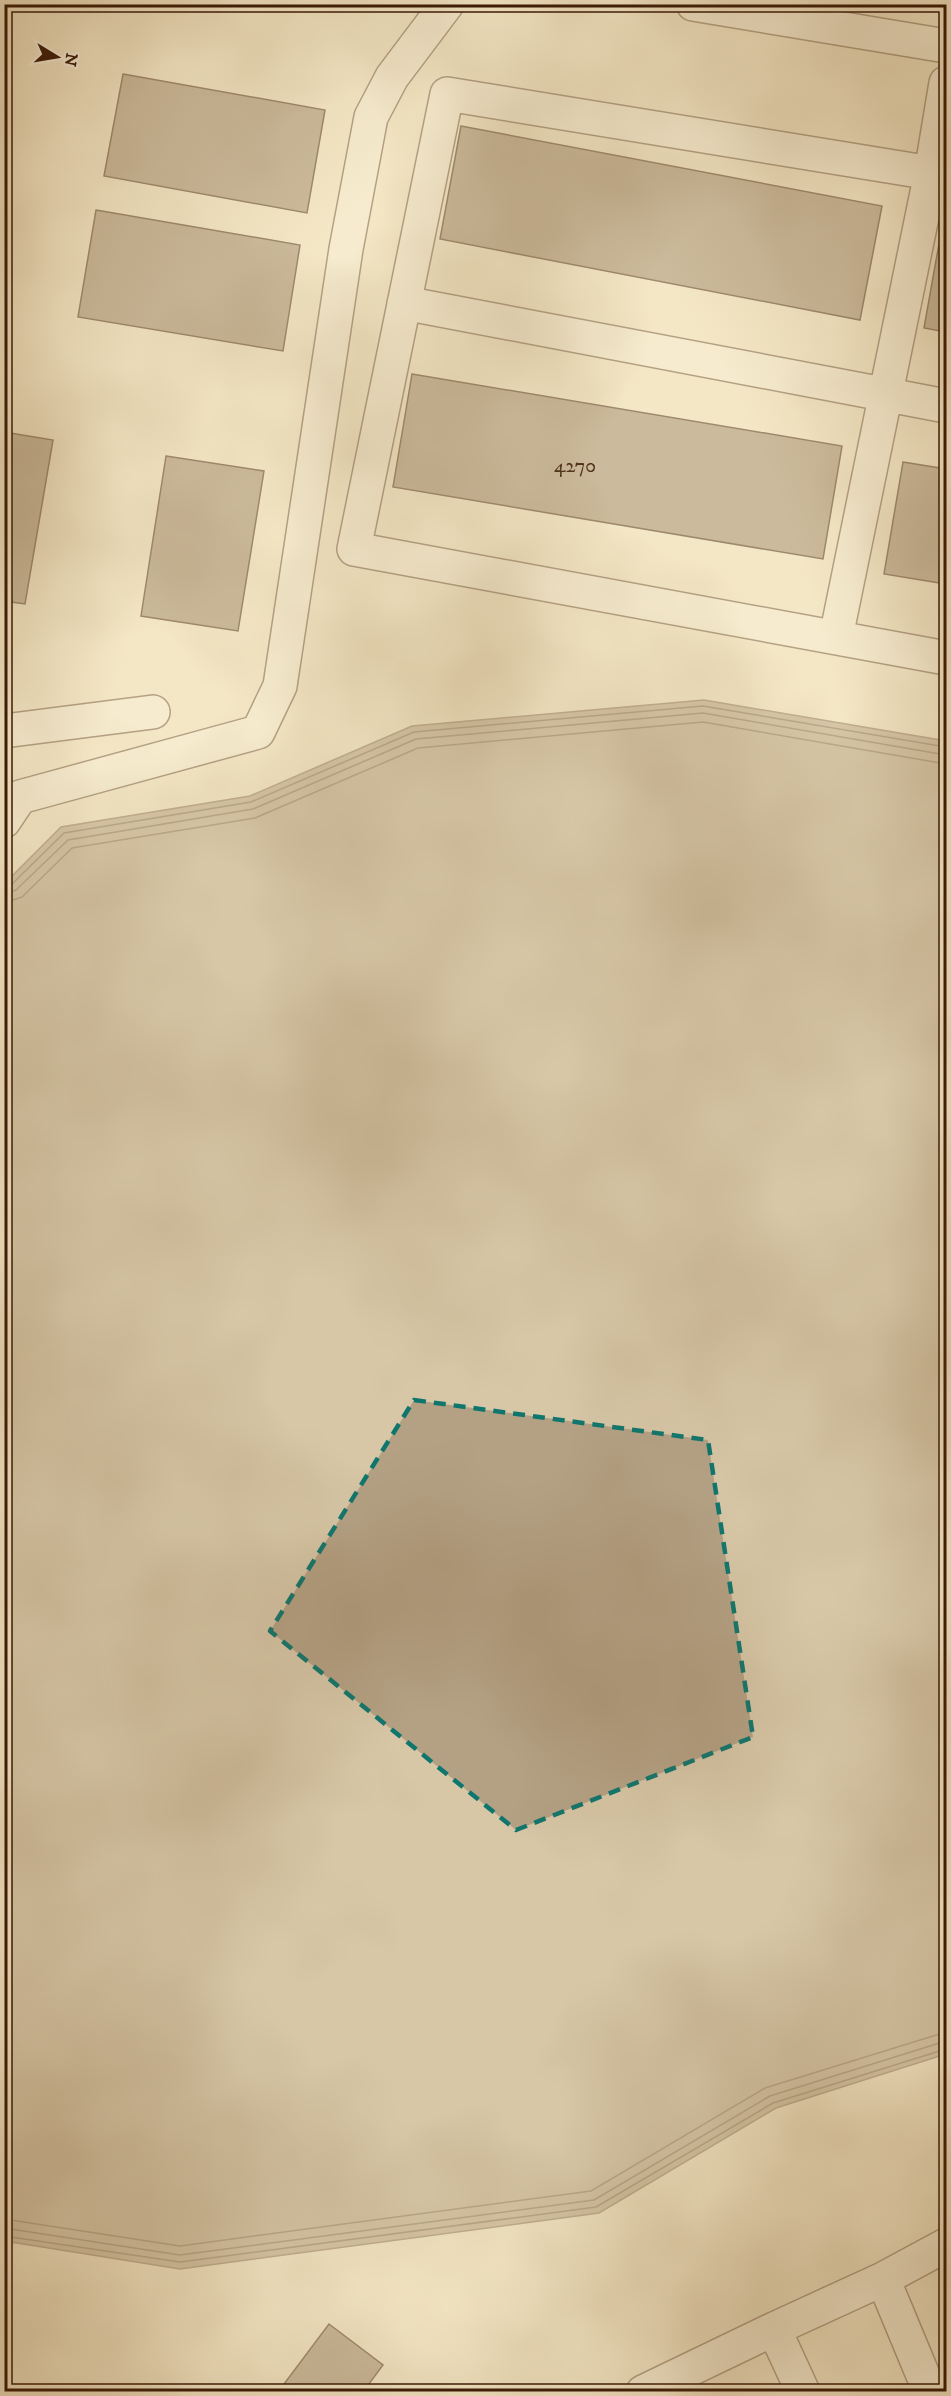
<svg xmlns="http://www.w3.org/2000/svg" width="951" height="2396" font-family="'IM FELL DW Pica',serif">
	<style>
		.water { fill: #b4a184; stroke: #836b52; stroke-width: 1.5 }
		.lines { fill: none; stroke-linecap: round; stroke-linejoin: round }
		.shore { stroke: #765d45; stroke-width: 1.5 }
		.building { fill: #9a8469; stroke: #391906; stroke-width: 1.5 }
		.minor-casing { stroke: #684c36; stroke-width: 36 }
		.minor { stroke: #f8efd9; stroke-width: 33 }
		.marked { fill: none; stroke: #0f766e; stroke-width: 4.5; stroke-dasharray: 12 8; stroke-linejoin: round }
		.labels { text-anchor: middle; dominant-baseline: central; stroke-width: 5; stroke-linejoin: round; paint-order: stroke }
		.number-label { font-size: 20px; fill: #51341f }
	</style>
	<rect width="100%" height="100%" fill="#f4e7c5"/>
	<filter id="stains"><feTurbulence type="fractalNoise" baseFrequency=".00333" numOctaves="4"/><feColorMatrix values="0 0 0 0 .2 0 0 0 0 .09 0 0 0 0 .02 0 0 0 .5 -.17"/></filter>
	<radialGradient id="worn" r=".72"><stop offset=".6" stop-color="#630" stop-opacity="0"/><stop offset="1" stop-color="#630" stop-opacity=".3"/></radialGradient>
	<path class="water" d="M 704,700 L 946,741 L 946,2054 L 776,2108 L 599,2213 L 180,2269 L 5,2241 L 5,883 L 61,827 L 250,796 L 412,726 Z"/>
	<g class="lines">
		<path class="shore" d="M 4,886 L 11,885 L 64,833 L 251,802 L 414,732 L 703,706 L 946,747
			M 4,894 L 16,890 L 68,840 L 253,809 L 416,739 L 703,713 L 946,755
			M 4,903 L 22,897 L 72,848 L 255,818 L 418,748 L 703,722 L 946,764
			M 4,2219 L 180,2246 L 591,2191 L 765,2088 L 946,2032
			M 4,2228 L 180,2255 L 594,2200 L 770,2096 L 946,2041
			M 4,2236 L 180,2262 L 596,2207 L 773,2103 L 946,2049"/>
	</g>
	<path class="building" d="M 123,74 L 325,110 L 307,213 L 104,176 Z
		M 461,126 L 882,206 L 860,320 L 440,239 Z
		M 96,210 L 300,245 L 283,351 L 78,317 Z
		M 945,210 L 946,210 L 946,332 L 924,328 Z
		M 412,374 L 842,446 L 823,559 L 393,487 Z
		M 4,432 L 53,440 L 25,604 L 4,601 Z
		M 166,456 L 264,471 L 238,631 L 141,616 Z
		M 903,462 L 946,469 L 946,584 L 884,574 Z
		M 329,2324 L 383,2365 L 363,2392 L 278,2392 Z"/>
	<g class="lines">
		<defs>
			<path id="minor" d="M 693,4 L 946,46
				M 946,83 L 931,173 L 447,94 L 354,549 L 946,658
				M 404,303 L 946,406
				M 836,637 L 931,173 L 946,176
				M 4,731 L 153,712
				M 4,821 L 20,797 L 258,732 L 280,686 L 346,249 L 371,117 L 392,77 L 447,4
				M 883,2279 L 946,2245
				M 643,2392 L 774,2329
				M 803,2392 L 774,2329 L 883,2279 L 930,2392"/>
		</defs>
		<use href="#minor" class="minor-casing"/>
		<use href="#minor" class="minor"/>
	</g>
	<path d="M0 0H951V2396H0ZM 414,1400 L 708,1440 L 753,1737 L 516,1830 L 270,1631 Z" fill="#f4e7c5" fill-opacity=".55" fill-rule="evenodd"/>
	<path class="marked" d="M 414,1400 L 708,1440 L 753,1737 L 516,1830 L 270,1631 Z"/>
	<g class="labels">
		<g class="number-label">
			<text x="575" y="466">4270</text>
		</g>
	</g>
	<rect width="951" height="2396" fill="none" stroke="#f4e7c5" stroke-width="24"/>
	<rect x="6" y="6" width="939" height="2384" fill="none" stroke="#391906" stroke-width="3"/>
	<rect x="12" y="12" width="927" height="2372" fill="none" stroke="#391906" stroke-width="1.5"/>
	<g transform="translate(57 57) rotate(101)" stroke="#f8efd9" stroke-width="4.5" paint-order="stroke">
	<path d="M0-4.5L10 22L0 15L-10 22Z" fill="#391906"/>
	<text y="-9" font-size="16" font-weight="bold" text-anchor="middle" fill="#391906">N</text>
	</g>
	<rect width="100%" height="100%" filter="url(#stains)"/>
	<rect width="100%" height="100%" fill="url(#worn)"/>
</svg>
